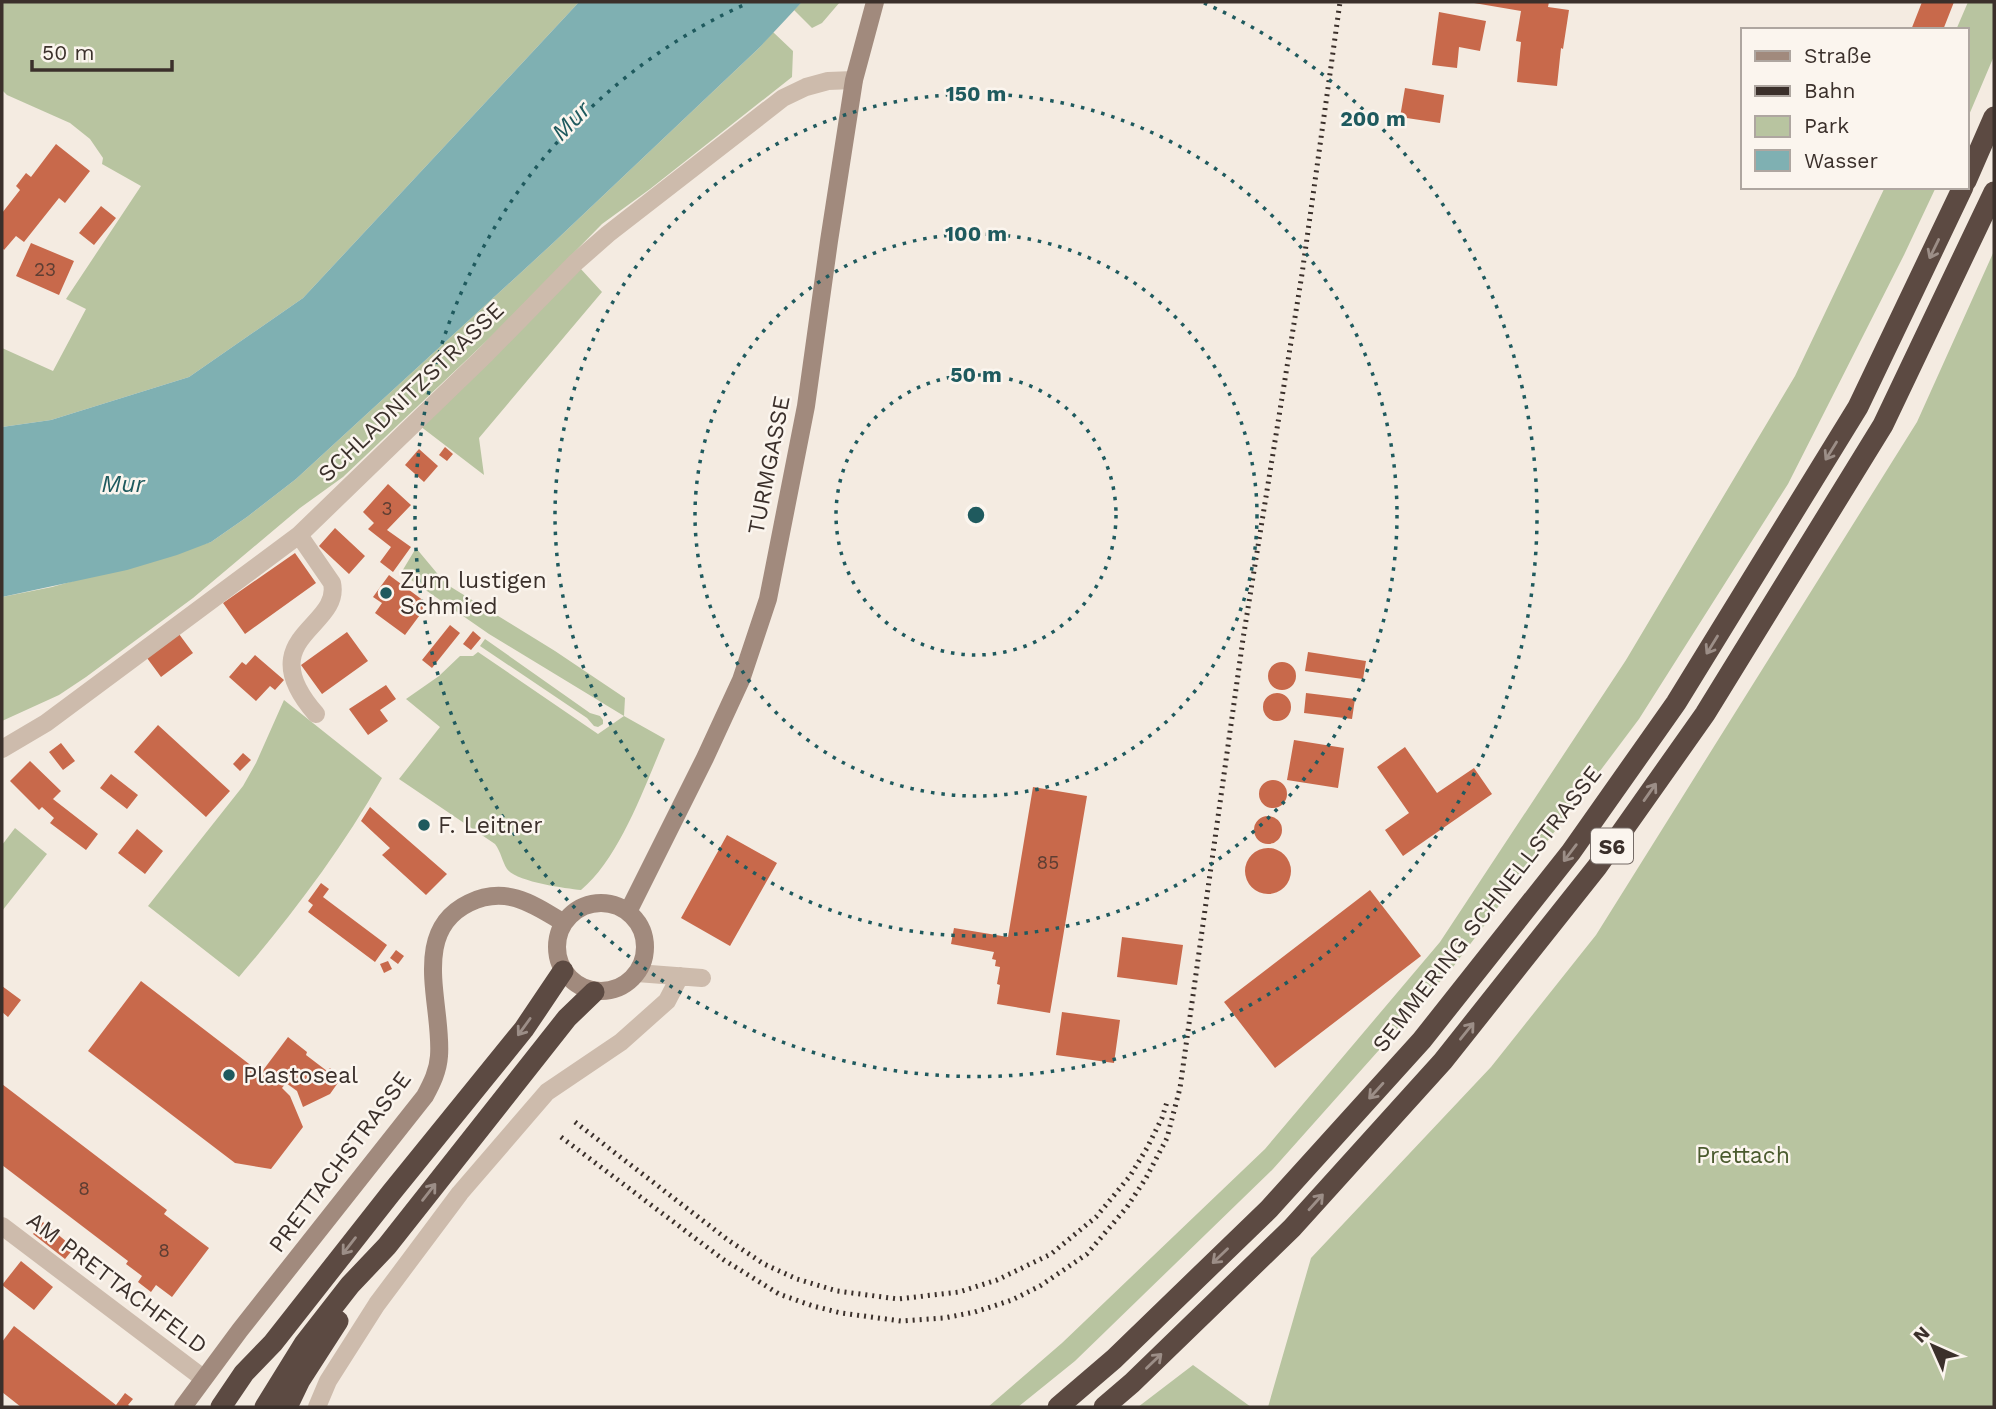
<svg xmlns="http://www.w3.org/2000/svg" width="1996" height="1409" font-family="'Work Sans',sans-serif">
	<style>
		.green { fill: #b8c4a0 }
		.water { fill: #7fb0b2 }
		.building { fill: #c8694b }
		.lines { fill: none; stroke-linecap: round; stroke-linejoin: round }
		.street { stroke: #cdbbac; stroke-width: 18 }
		.secondary { stroke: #a18a7d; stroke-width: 18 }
		.highway { stroke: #5c4a42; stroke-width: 21 }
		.rail { stroke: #3b302b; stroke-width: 5; stroke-dasharray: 2 5; stroke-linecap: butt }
		.oneway { stroke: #9c8e87 }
		.ring { fill: none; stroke: #1f5a5e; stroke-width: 3.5; stroke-dasharray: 3.5 7 }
		.poi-dot { fill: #1f5a5e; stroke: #fbf5ee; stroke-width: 2.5 }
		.labels { text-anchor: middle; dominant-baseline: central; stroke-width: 5; stroke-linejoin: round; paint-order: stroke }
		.number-label { font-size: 19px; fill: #5e3e33 }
		.shield { fill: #fbf5ee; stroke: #756b66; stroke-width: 2 }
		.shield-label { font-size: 21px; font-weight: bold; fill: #3b302b }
		.street-label { font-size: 23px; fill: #3b302b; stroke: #fbf5ee }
		.poi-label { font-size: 23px; fill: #3b302b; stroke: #fbf5ee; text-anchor: start }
		.park-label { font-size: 23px; fill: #4a5a2e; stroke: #fbf5ee }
		.water-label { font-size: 24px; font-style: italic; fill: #1f5a5e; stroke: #fbf5ee }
		.centre { fill: #1f5a5e; stroke: #fbf5ee; stroke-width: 3.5 }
		.ring-label { font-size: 21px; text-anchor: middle; font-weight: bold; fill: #1f5a5e; stroke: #fbf5ee; stroke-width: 5; stroke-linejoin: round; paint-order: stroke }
	</style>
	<rect width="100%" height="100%" fill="#f4ebe1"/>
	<path class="green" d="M 2,2 L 579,2 L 303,298 L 189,377 L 51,420 L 2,427 L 2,348 L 53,371 L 86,309 L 66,299 L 141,186 L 102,164 L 103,158 L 90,139 L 70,123 L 7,95 L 2,90 Z
		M 802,2 L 840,2 L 822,23 L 812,28 L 794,10 Z
		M 1968,2 L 1994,2 L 1994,56 L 1966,122 L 1966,30 L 1956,30 Z
		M 773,32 L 793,51 L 792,77 L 650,189 L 602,224 L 496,332 L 343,477 L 300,508 L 193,598 L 86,677 L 59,695 L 2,721 L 2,597 L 52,587 L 211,542 L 247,517 L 296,479 L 552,244 L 759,48 Z
		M 1885,187 L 1936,187 L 1904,255 L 1788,484 L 1639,719 L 1453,967 L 1273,1169 L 1075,1361 L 1018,1407 L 988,1407 L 1062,1343 L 1265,1149 L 1440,942 L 1626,660 L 1795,376 Z
		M 1994,251 L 1994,1407 L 1268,1407 L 1311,1258 L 1491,1067 L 1596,935 L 1917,422 Z
		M 580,268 L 602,292 L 479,438 L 484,475 L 420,426 Z
		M 416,548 L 446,584 L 555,651 L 625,698 L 624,716 L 665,739 C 645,785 620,858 581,890 C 565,888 517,882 507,869 C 502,861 501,852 495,844 L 399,779 L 440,727 L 406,699 L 439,676 L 460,656 L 473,656 L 478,652 L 598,734 L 624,716 L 489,634 L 401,573 Z
		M 485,639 L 590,713 L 600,716 L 603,720 L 603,724 L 598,727 L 594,726 L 587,718 L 480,646 Z
		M 284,700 L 382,778 C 342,849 292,915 239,977 L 148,906 L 243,786 L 256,763 Z
		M 15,828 L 47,854 L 2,911 L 2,845 Z
		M 1193,1365 L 1251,1407 L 1138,1407 Z"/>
	<path class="water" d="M 579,2 L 802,2 L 759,48 L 552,244 L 296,479 L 247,517 L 211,542 L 177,555 L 127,570 L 2,597 L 2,427 L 51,420 L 189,377 L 303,298 Z"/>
	<path class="building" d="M 1475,2 L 1549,2 L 1548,7 L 1569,10 L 1563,49 L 1561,48 L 1557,86 L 1517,82 L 1521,42 L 1516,41 L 1521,11 L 1474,3 Z
		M 1922,2 L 1954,2 L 1943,30 L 1911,30 Z
		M 1439,12 L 1486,21 L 1480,51 L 1459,47 L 1457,68 L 1432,65 Z
		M 1405,88 L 1444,95 L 1440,123 L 1400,117 Z
		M 56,144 L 90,171 L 65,203 L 59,198 L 24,242 L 16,236 L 4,250 L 2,247 L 2,213 L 20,190 L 16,186 L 26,173 L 31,177 Z
		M 101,206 L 116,218 L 94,245 L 79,233 Z
		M 31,243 L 74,261 L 59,295 L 16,276 Z
		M 445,447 L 453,454 L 447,461 L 439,455 Z
		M 419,449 L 438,466 L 424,482 L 405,465 Z
		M 388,484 L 411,505 L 387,530 L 411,547 L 393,572 L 380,562 L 391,547 L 368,529 L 374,523 L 363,512 Z
		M 335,528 L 365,556 L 349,574 L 319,546 Z
		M 295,553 L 316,583 L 245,634 L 223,603 Z
		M 389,575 L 428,604 L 405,635 L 375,613 L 382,603 L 373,597 Z
		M 450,625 L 460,633 L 432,668 L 422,660 Z
		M 473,631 L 481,638 L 471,650 L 463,644 Z
		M 347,632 L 368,661 L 322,694 L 301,665 Z
		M 179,634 L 193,653 L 161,677 L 147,658 Z
		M 1308,652 L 1366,661 L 1363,679 L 1305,671 Z
		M 255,655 L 284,680 L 275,690 L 270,686 L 256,701 L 229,677 L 242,662 L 246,665 Z
		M1268 676a14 14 0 1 1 28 0a14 14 0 1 1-28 0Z
		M 386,685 L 396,699 L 380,710 L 388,721 L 368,735 L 349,709 Z
		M1263 707a14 14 0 1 1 28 0a14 14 0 1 1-28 0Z
		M 1306,693 L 1355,699 L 1352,719 L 1304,713 Z
		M 158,725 L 230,791 L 206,817 L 134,752 Z
		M 1294,740 L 1344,748 L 1338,788 L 1287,780 Z
		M 61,743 L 75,761 L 63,770 L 49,752 Z
		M 1405,747 L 1437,793 L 1474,768 L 1492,794 L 1403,856 L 1385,830 L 1409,813 L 1377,767 Z
		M 243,753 L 251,760 L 240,771 L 233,764 Z
		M 30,761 L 61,791 L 53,799 L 98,834 L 86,850 L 50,823 L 54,818 L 42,807 L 39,810 L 10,781 Z
		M 111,774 L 138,795 L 127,809 L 100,788 Z
		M1259 794a14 14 0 1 1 28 0a14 14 0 1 1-28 0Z
		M 1033,787 L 1087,796 L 1050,1013 L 997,1004 L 1000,985 L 997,984 L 1000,967 L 995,966 L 996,960 L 992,959 L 994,952 L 951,944 L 954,928 L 1008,937 Z
		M 370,807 L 447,874 L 426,895 L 382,855 L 390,848 L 361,821 Z
		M1254 830a14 14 0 1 1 28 0a14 14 0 1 1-28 0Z
		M 137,829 L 163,851 L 145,874 L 118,853 Z
		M 727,835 L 777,863 L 730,946 L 681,918 Z
		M1245 871a23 23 0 1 1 46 0a23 23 0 1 1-46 0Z
		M 321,883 L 329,889 L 323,897 L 387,945 L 375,962 L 308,912 L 313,905 L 308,901 Z
		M 1370,890 L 1421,956 L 1275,1068 L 1224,1002 Z
		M 1122,937 L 1183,945 L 1177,985 L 1117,977 Z
		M 396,950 L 404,956 L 398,964 L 390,958 Z
		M 388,961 L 392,969 L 384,973 L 380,964 Z
		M 141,981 L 261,1073 L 288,1037 L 307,1052 L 306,1055 L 327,1071 L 330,1068 L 342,1077 L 330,1094 L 303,1107 L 297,1091 L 286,1083 L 282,1088 L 290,1096 L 303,1127 L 271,1169 L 235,1163 L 88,1051 Z
		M 2,986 L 21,1000 L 8,1017 L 2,1012 Z
		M 1062,1012 L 1120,1020 L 1114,1063 L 1056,1055 Z
		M 2,1084 L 167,1210 L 164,1214 L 209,1248 L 172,1297 L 156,1285 L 151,1292 L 138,1282 L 142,1276 L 126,1264 L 128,1261 L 2,1165 Z
		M 43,1222 L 74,1248 L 65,1259 L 33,1234 Z
		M 21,1261 L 53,1287 L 34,1310 L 2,1285 Z
		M 14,1326 L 116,1405 L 125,1393 L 133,1399 L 128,1405 L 131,1407 L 21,1407 L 2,1392 L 2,1342 Z"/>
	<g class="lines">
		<path class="street" d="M 299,535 L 332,583 C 342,628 249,637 316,714
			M 2,749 L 46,723 L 299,535 L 486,354 L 575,263 L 608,234 L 783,98 L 806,87 L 828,81 L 854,80
			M 637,973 L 702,978
			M 2,1226 L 203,1378
			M 317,1407 L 328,1381 L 377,1304 L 460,1193 L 547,1092 L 621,1042 L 667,1001 L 680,976"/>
		<path class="secondary" d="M557 947a44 44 0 1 1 88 0a44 44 0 1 1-88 0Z
			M 628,912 L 705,758 L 741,680 L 768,599 L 806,406 L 829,241 L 854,80 L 875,2
			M 183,1407 L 240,1330 L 425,1096 C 432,1083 438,1071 439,1056 C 443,1006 409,932 469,903 C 506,885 533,904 564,923"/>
		<path class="highway" d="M 1966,181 L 1994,117
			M 221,1407 L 244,1373 L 273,1343 L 391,1193 L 524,1029 L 563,971
			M 265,1407 L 304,1344 L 350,1285 L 387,1246 L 567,1018 L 594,992
			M 287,1407 L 300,1380 L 338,1321
			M 1058,1407 L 1114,1359 L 1269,1209 L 1422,1040 L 1571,852 L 1676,703 L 1858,407 L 1963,187
			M 1104,1407 L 1132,1383 L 1292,1228 L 1443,1061 L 1597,867 L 1705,714 L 1883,425 L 1994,192"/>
		<path class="rail" d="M 575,1122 L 728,1240 L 764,1264 L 797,1279 L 837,1291 L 898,1299 L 959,1292 L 997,1280 L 1051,1254 L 1096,1217 L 1130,1176 L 1147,1148 L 1162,1118 L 1167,1102
			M 561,1137 L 724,1260 L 779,1294 L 813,1306 L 841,1313 L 901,1321 L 944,1318 L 975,1312 L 1012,1300 L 1040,1286 L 1087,1254 L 1127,1207 L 1146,1178 L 1167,1138 L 1180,1088 L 1243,639 L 1302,274 L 1340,2"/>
	</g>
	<defs><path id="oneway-shaft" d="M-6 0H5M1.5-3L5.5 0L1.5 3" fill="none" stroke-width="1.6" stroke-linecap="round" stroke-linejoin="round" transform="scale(1.75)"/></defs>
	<g class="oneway">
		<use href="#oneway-shaft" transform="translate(1934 249) rotate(116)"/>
		<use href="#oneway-shaft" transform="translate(1831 451) rotate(122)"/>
		<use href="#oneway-shaft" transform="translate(1712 645) rotate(122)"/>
		<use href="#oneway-shaft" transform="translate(1650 792) rotate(-55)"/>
		<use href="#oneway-shaft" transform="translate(1570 853) rotate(127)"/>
		<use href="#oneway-shaft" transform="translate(524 1027) rotate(126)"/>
		<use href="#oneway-shaft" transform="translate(1467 1031) rotate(-51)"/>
		<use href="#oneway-shaft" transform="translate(1376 1091) rotate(132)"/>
		<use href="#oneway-shaft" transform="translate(429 1192) rotate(-52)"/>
		<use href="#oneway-shaft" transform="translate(1316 1202) rotate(-48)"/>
		<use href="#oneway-shaft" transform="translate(349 1246) rotate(128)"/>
		<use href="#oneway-shaft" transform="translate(1220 1256) rotate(136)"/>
		<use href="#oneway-shaft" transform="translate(1154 1361) rotate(-44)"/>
	</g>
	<g class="ring">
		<circle cx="976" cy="515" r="140"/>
		<circle cx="976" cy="515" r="281"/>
		<circle cx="976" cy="515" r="421"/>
		<path d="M1204 3A561 561 0 1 1 748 3"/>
	</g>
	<g class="poi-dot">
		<circle cx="386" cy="593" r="7"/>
		<circle cx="424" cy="825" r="7"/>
		<circle cx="229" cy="1075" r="7"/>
	</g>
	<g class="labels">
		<g class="number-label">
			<text x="45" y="269">23</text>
			<text x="387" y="508">3</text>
			<text x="1048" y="862">85</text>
			<text x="84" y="1188">8</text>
			<text x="164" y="1250">8</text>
		</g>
		<rect class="shield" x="1591" y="828.5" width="42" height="35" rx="5"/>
		<g class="shield-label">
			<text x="1612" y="846">S6</text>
		</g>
		<g class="street-label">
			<text transform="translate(411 392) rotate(-44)">SCHLADNITZSTRASSE</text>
			<text transform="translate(769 465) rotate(-79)">TURMGASSE</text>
			<text transform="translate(1487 909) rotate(-52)">SEMMERING SCHNELLSTRASSE</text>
			<text transform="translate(340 1162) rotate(-53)">PRETTACHSTRASSE</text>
			<text transform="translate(117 1283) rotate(37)">AM PRETTACHFELD</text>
		</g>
		<g class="poi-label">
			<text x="400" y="580">Zum lustigen<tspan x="400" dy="26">Schmied</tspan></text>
			<text x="438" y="825">F. Leitner</text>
			<text x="243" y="1075">Plastoseal</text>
		</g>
		<g class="park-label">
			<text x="1743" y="1155">Prettach</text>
		</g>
		<g class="water-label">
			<text transform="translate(571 121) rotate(-46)">Mur</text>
			<text x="123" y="484">Mur</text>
		</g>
	</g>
	<circle cx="976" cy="515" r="10" class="centre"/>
	<g class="ring-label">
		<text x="976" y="101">150 m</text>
		<text x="1373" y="126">200 m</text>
		<text x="976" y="241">100 m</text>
		<text x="976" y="382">50 m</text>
	</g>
	<rect width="1996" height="1409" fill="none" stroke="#3b302b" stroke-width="7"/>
	<rect x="1741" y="28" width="228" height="161" fill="#fbf5ee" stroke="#aea6a0" stroke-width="2"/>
	<rect x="1755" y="51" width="35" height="10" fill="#a18a7d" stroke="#aea6a0" stroke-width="2"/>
	<text x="1804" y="63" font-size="21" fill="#3b302b">Straße</text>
	<rect x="1755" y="86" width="35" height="10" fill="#3b302b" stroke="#aea6a0" stroke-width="2"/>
	<text x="1804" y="98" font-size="21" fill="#3b302b">Bahn</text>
	<rect x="1755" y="116" width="35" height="21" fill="#b8c4a0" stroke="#aea6a0" stroke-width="2"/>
	<text x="1804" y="133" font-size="21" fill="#3b302b">Park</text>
	<rect x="1755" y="150" width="35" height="21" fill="#7fb0b2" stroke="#aea6a0" stroke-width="2"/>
	<text x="1804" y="168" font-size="21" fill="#3b302b">Wasser</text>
	<g transform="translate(1933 1346) rotate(315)" stroke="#fbf5ee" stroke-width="5" paint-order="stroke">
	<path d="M0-5L12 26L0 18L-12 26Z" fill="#3b302b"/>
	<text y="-10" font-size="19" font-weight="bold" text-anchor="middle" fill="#3b302b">N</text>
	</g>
	<path d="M32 60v10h140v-10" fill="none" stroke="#3b302b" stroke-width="3.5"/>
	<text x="42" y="60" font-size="21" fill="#3b302b" stroke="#fbf5ee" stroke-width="5" paint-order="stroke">50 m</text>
</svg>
